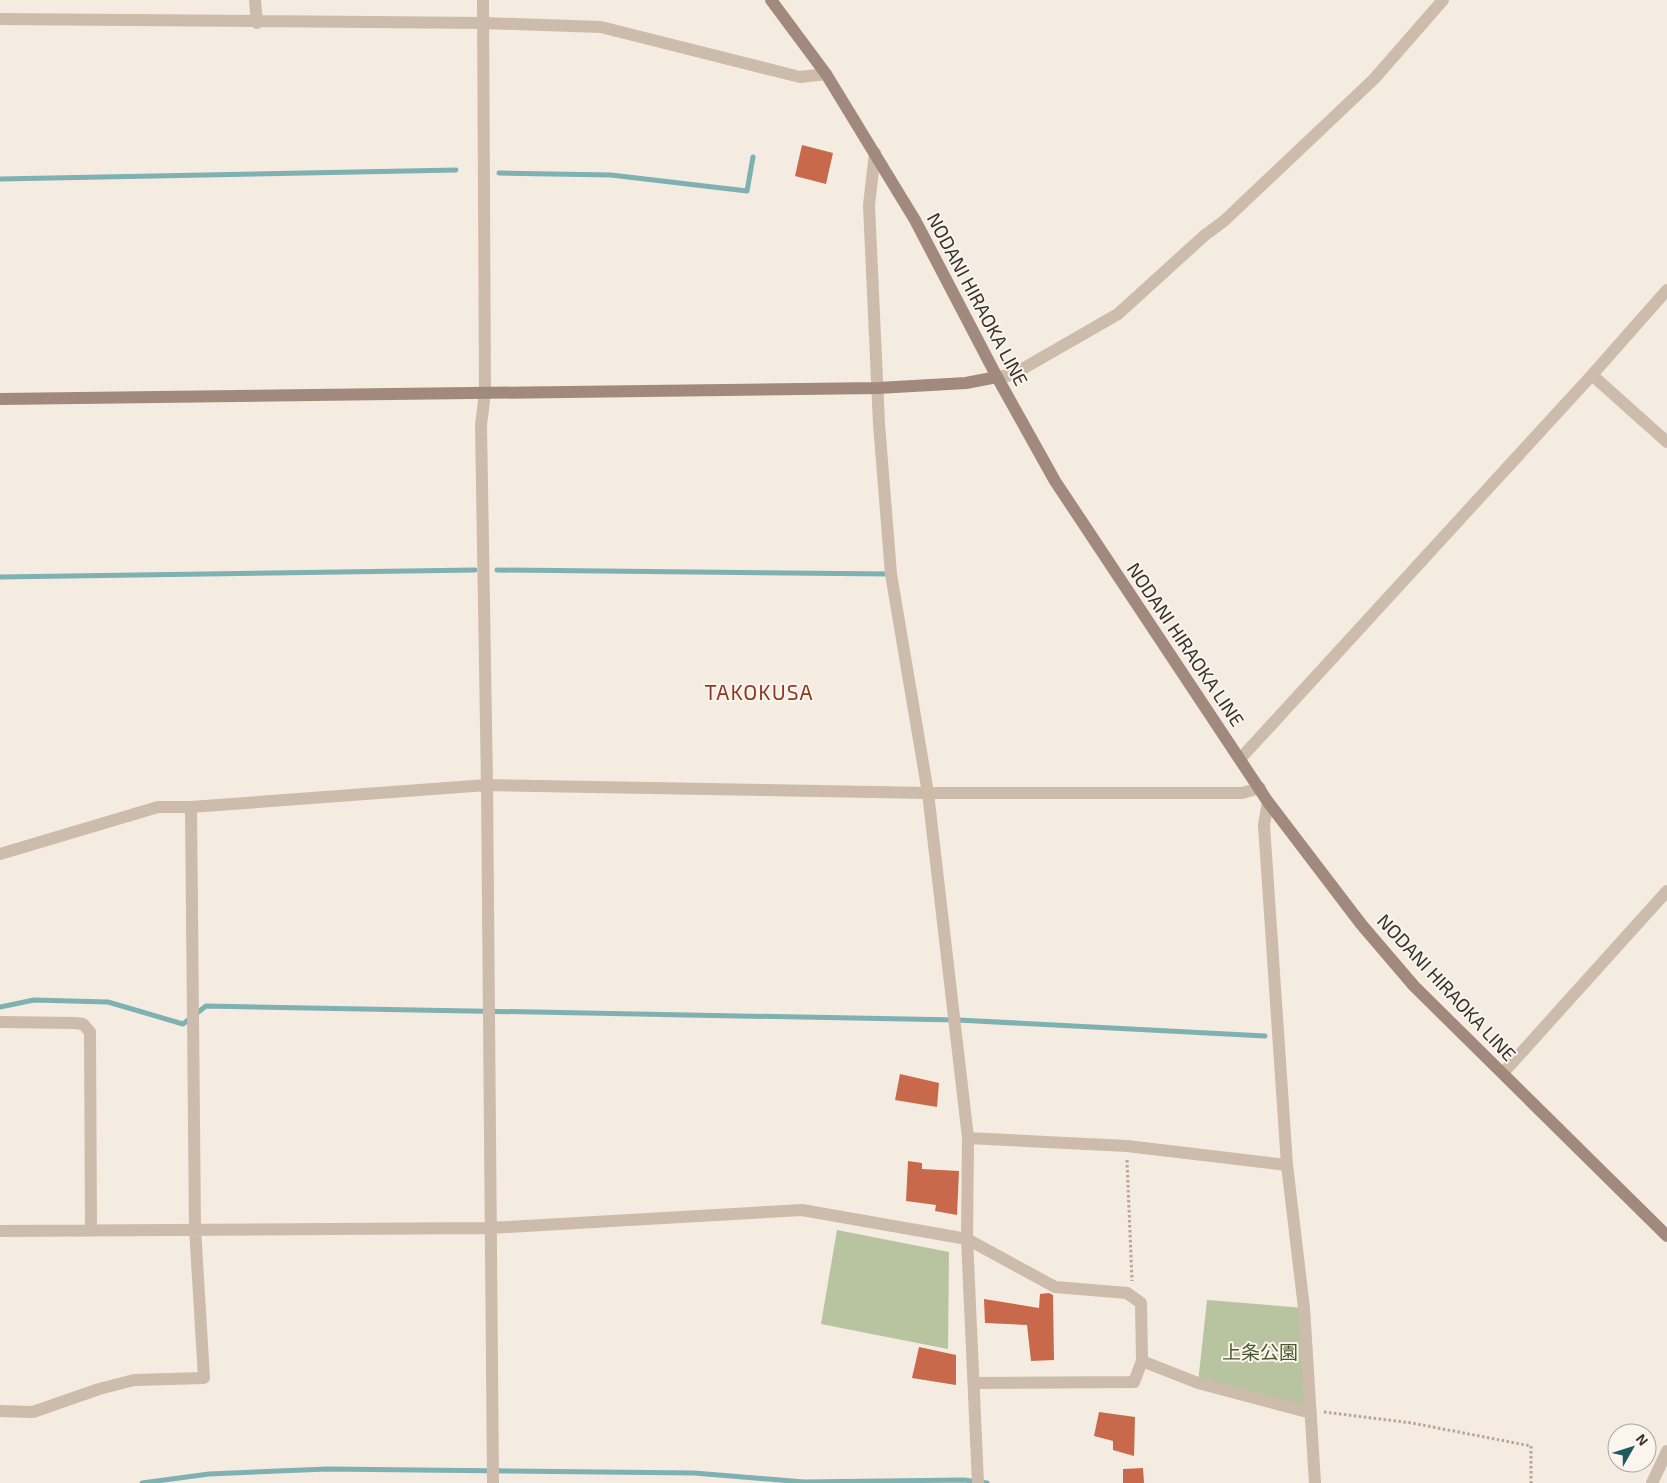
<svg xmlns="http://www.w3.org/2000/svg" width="1667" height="1483" font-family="'Exo 2','Noto Sans JP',sans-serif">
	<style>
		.green { fill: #b8c4a0 }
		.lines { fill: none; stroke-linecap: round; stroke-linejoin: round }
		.stream { stroke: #7fb0b2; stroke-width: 5 }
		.building { fill: #c8694b }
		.path { stroke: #b9a596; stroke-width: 3; stroke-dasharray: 2.5 2.5; stroke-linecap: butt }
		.street { stroke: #cdbbac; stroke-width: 12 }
		.secondary { stroke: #a18a7d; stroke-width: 12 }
		.labels { text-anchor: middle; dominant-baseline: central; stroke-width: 4; stroke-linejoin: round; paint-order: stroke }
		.street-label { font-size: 19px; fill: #3b302b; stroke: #fbf5ee }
		.park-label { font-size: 19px; fill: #4a5a2e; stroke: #fbf5ee }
		.quarter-label { font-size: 21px; letter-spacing: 1px; fill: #8c3b22; stroke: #fbf5ee }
	</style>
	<rect width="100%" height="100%" fill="#f4ebe1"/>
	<path class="green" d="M 837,1230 L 949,1252 L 948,1349 L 821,1324 Z
		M 1207,1300 L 1304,1308 L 1311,1413 L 1198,1383 Z"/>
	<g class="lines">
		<path class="stream" d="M 499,173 L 611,175 L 747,191 L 753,157
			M 0,179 L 456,170
			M 497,570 L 891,574
			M 0,577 L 475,570
			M 0,1007 L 34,1000 L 108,1002 L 183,1024 L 206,1006 L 958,1020 L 1265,1036
			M 142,1483 L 209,1474 L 327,1469 L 694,1473 L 804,1482 L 964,1480 L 987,1483"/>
	</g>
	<path class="building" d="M 802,145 L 833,153 L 826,184 L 795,176 Z
		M 900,1074 L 939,1083 L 937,1107 L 895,1100 Z
		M 908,1161 L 922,1163 L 922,1169 L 959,1171 L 957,1215 L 935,1211 L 936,1205 L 906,1201 Z
		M 1049,1293 L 1053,1295 L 1054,1360 L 1031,1361 L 1027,1325 L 985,1323 L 984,1299 L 1039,1308 L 1040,1294 Z
		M 919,1347 L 956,1355 L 956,1385 L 912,1378 Z
		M 1099,1412 L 1135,1417 L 1134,1456 L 1113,1450 L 1113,1441 L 1094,1436 Z
		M 1143,1468 L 1144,1483 L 1123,1483 L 1123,1469 Z"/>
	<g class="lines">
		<path class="path" d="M 1127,1160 L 1132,1281
			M 1324,1412 L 1412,1423 L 1531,1446 L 1531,1483"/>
		<path class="street" d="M 255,0 L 257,23
			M 483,0 L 485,393 L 481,425 L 487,785 L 493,1483
			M 0,19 L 483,23 L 601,27 L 800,77 L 826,74
			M 875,153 L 869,205 L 879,424 L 891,574 L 928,793 L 968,1138 L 967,1239 L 978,1483
			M 1592,375 L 1667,442
			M 997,377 L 1012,375 L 1118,314 L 1205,235 L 1224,221 L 1374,79 L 1443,0
			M 1240,759 L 1592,375 L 1667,290
			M 1268,802 L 1264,825 L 1287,1165 L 1304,1308 L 1315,1483
			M 0,854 L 158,807 L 191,807 L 487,785 L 928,793 L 1242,793 L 1260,788
			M 0,1022 L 75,1023 L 83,1024 L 90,1032 L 91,1229
			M 1503,1073 L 1667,891
			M 968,1138 L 1127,1146 L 1287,1165
			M 0,1231 L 489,1228 L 802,1210 L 967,1239 L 1055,1287 L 1127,1293 L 1141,1303 L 1142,1361 L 1198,1383 L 1311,1413
			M 974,1383 L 1134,1382 L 1142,1361
			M 0,1411 L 33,1412 L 99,1389 L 134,1380 L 204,1378 L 195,1228 L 191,807
			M 1652,1483 L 1667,1451"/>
		<path class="secondary" d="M 771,0 L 826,74 L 915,220 L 997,377 L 1055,481 L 1268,802 L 1361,924 L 1414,986 L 1667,1236
			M 0,399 L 878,388 L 966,383 L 997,377"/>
	</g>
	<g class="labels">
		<g class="street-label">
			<text transform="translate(978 299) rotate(62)">NODANI HIRAOKA LINE</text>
			<text transform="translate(1186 644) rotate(56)">NODANI HIRAOKA LINE</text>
			<text transform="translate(1447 987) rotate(47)">NODANI HIRAOKA LINE</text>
		</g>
		<g class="park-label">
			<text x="1260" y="1351">上条公園</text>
		</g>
		<g class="quarter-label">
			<text x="759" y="691">TAKOKUSA</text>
		</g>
	</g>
	<g transform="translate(1632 1448) rotate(51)"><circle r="24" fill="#fbf5ee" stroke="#aea6a0"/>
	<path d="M0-4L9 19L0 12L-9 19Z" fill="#1f5a5e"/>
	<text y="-8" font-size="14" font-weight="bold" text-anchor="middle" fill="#3b302b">N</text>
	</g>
</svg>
